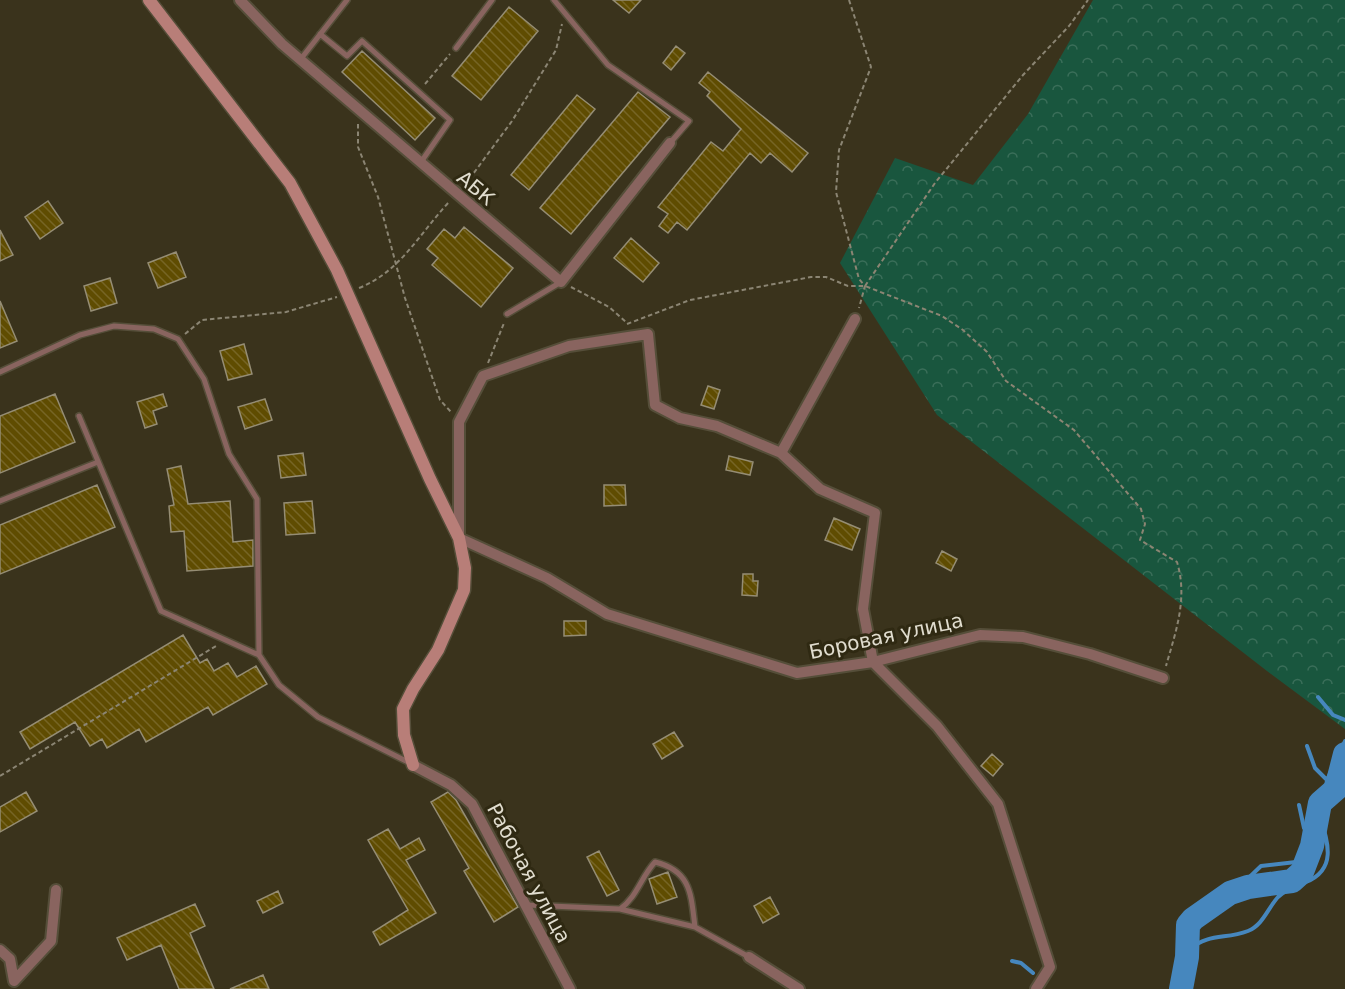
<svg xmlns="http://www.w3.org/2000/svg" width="1345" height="989" font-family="'DejaVu Sans',sans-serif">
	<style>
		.forest { fill: url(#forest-crowns) }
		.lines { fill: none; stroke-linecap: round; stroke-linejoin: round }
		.stream { stroke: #4687be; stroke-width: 4 }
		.river { stroke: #4687be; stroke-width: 24 }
		.building { fill: url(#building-back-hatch); stroke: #958d74; stroke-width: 1.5 }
		.lane-casing { stroke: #554e39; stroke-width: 8 }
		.street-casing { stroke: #554e39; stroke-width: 14 }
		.secondary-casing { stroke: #554e39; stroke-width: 15 }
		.path { stroke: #8b8573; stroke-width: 2; stroke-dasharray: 4.5 3; stroke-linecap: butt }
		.lane { stroke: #89645f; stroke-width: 5 }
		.street { stroke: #89645f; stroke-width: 10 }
		.secondary { stroke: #b87e78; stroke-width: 12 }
		.labels { text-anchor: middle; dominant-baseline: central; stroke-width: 6; stroke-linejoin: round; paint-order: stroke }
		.street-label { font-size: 20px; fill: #e1ddcf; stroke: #2f2912 }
	</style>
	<defs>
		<pattern id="forest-crowns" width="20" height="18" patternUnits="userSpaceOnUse" patternTransform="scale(1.5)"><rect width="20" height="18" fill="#19563e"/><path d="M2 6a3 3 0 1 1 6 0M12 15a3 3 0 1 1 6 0" fill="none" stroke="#3a6e59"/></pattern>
		<pattern id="building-back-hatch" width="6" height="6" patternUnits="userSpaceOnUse" patternTransform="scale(1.5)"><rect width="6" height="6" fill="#5f4c01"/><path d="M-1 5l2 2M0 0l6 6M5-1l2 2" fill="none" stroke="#766525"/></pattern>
	</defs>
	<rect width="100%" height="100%" fill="#3a331c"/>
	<path class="forest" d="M 1093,0 L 1345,0 L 1345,729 L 1267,671 L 937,415 L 840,263 L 895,158 L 973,185 L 1028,114 Z"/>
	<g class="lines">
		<path class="stream" d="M 1318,697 L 1333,715 L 1345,720
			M 1307,746 L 1315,768 L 1327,780 L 1324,799
			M 1327,780 L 1345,741
			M 1299,805 L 1304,828 L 1313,837
			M 1292,881 L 1299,884
			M 1234,892 L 1261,866 L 1296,862 L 1308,857
			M 1188,950 C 1211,932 1224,940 1248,931 C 1263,925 1268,908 1278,897 C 1286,889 1297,886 1306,882 C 1340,868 1326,837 1318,811
			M 1012,961 L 1021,963 L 1033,973"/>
		<path class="river" d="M 1181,989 L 1187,957 L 1188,925 L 1193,919 L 1230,893 L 1248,887 L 1292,881 L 1302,872 L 1312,846 L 1320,803 L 1336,789 L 1345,754"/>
	</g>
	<path class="building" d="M 613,0 L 641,0 L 629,13 Z
		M 509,7 L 538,31 L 481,100 L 452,76 Z
		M 676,46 L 685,53 L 671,70 L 663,63 Z
		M 362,51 L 435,118 L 415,140 L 342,72 Z
		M 708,72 L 808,153 L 792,172 L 770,153 L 761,163 L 750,153 L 687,230 L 677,222 L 668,233 L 659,226 L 668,214 L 658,207 L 711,142 L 723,151 L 741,129 L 707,96 L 710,92 L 699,83 Z
		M 638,92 L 670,117 L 571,234 L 540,208 Z
		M 577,95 L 595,109 L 529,190 L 511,175 Z
		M 48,201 L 63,223 L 40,239 L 25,217 Z
		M 464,227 L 513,268 L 481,307 L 432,265 L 438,258 L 427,249 L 444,229 L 455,238 Z
		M 0,230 L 13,255 L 0,261 Z
		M 631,238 L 659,263 L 643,282 L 614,258 Z
		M 176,252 L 186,277 L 158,288 L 148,263 Z
		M 110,278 L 117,303 L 91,311 L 84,286 Z
		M 0,301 L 17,341 L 0,348 Z
		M 244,344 L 252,374 L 228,380 L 220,351 Z
		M 708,386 L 720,390 L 714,409 L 701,405 Z
		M 55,394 L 75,442 L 0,473 L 0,416 Z
		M 163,394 L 167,406 L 153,411 L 157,424 L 145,428 L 137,402 Z
		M 265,399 L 272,420 L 245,429 L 238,407 Z
		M 303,453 L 306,475 L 281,478 L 278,456 Z
		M 729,456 L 753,462 L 750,475 L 726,470 Z
		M 181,466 L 188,504 L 230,501 L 233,542 L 253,540 L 253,566 L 187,571 L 184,531 L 171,532 L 169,506 L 174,505 L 167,469 Z
		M 97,485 L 115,527 L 0,574 L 0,525 Z
		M 604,485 L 625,485 L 626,505 L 604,506 Z
		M 312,501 L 315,533 L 286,535 L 284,503 Z
		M 834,518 L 860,529 L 852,550 L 825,540 Z
		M 942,551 L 957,559 L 951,571 L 936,563 Z
		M 743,574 L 753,574 L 753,581 L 758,581 L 757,596 L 742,595 Z
		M 564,621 L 586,621 L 586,635 L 564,636 Z
		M 183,635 L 200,663 L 207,659 L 214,671 L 228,663 L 237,677 L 256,666 L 267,684 L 213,715 L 208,707 L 146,742 L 139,729 L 107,748 L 102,739 L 90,746 L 75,722 L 30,749 L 20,732 Z
		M 674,732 L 683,746 L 662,759 L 653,744 Z
		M 992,754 L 1003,764 L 993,776 L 981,766 Z
		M 26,792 L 37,811 L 0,832 L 0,807 Z
		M 448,792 L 456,800 L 518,907 L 494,922 L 464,871 L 469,868 L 431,802 Z
		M 388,829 L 400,849 L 419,838 L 425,850 L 406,860 L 436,913 L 380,945 L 373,932 L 408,910 L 368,840 Z
		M 599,851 L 619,890 L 607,896 L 587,857 Z
		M 668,872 L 677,897 L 657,904 L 649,879 Z
		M 278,891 L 283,903 L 263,913 L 257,901 Z
		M 770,897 L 779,914 L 763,923 L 754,906 Z
		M 195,904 L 205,926 L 190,933 L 214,989 L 179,989 L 161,945 L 127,960 L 117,938 Z
		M 263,975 L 269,989 L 230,989 Z"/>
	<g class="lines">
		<defs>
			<path id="lane" d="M 554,0 L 608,65 L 689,121 L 670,143
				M 320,34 L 347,56 L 362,41 L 450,120 L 421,162
				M 456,48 L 492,0
				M 300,60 L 347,0
				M 507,314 L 561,282
				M 0,372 L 80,335 L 114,326 L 154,329 L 178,339 L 204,379 L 229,454 L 257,499 L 259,655 L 279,685 L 318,717 L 410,763
				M 79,416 L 161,611 L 259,655
				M 0,501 L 98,462
				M 527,905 L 620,909 C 637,897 641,877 655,862 C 692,871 691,896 695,927
				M 620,909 L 695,927 L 749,957"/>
			<path id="street" d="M 240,0 L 282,44 L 561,282 L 670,143
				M 781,453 L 855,319
				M 413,765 L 451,785 L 472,804 L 570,989
				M 0,950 L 10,959 L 14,981 L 51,941 L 56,890
				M 749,957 L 799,989
				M 1036,989 L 1050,967 L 998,804 L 937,726 L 873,662 L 863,609 L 875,513 L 820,489 L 781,453 L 717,426 L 680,418 L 655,405 L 648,334 L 569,346 L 483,376 L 459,422 L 459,538 L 547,578 L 607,614 L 797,673 L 873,662 L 980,635 L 1023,637 L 1090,654 L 1163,678"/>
			<path id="secondary" d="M 149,0 L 290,183 L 337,270 L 430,479 L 459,538 L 465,568 L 464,590 L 438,650 L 413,689 L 403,709 L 404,735 L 413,765"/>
		</defs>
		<use href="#lane" class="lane-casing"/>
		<use href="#street" class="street-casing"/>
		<use href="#secondary" class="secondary-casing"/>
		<path class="path" d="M 849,0 L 871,67 L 839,150 L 836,192 L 859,279 L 865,286 L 859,308
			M 425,84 L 450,54
			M 358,124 L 358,147 L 378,197 L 405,298 L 440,400 L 452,413
			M 465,185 L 512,121 L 556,50 L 562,24
			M 865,286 L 935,183 L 1023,75 L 1069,26 L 1088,0
			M 571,287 L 609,307 L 627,323
			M 359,288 C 400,272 420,233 449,202
			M 627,324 L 690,300 L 811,277 L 826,277 L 848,286 L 865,286 L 942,316 L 963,330 L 987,352 L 1006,381 L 1074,430 L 1141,509 L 1145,524 L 1140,540 L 1177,562 C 1188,598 1176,631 1166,666
			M 185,334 L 202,320 L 286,312 L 337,297
			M 488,363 L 504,323
			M 0,776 L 216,646"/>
		<use href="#lane" class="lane"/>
		<use href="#street" class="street"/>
		<use href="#secondary" class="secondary"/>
	</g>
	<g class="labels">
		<g class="street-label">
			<text transform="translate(476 188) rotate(40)">АБК</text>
			<text transform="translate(886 636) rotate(-12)">Боровая улица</text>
			<text transform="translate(529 873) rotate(62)">Рабочая улица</text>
		</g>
	</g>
</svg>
